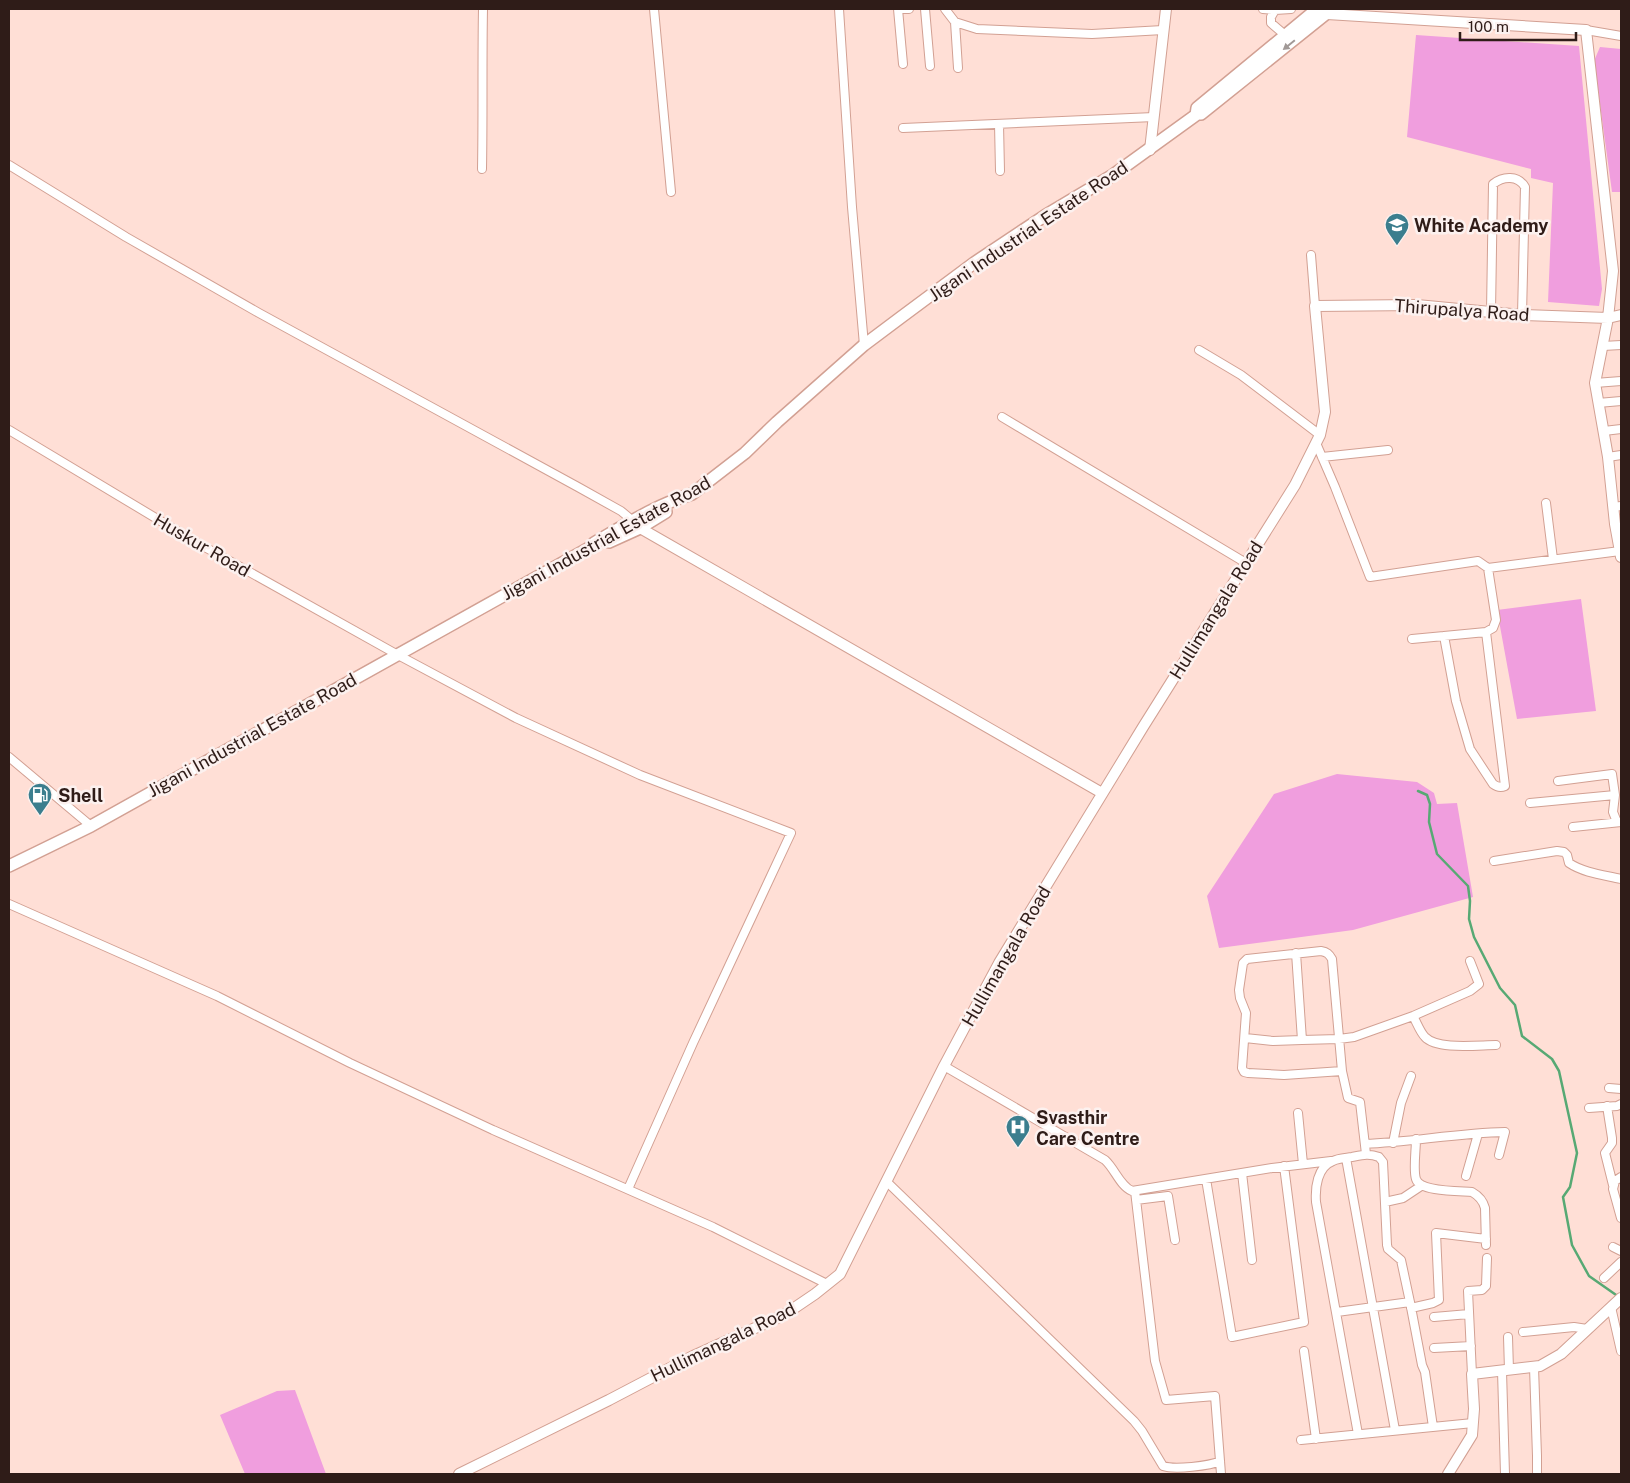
<svg xmlns="http://www.w3.org/2000/svg" width="1630" height="1483" font-family="'Public Sans',sans-serif">
	<style>
		.green { fill: #f09ede }
		.lines { fill: none; stroke-linecap: round; stroke-linejoin: round }
		.stream { stroke: #57a974; stroke-width: 2.5 }
		.minor-casing { stroke: #d2a093; stroke-width: 10 }
		.tertiary-casing { stroke: #d2a093; stroke-width: 12 }
		.secondary-casing { stroke: #d2a093; stroke-width: 14 }
		.minor { stroke: #fff; stroke-width: 8 }
		.tertiary { stroke: #fff; stroke-width: 10 }
		.secondary { stroke: #fff; stroke-width: 11 }
		.oneway { fill: #a19997 }
		.labels { text-anchor: middle; dominant-baseline: central; stroke-width: 5; stroke-linejoin: round; paint-order: stroke }
		.poi-label { font-size: 18px; font-weight: bold; fill: #2f1c18; stroke: #fcf1ef; text-anchor: start }
		.street-label { font-size: 18px; fill: #2f1c18; stroke: #fcf1ef }
	</style>
	<rect width="100%" height="100%" fill="#ffdfd6"/>
	<path class="green" d="M 1416,35 L 1579,46 L 1602,289 L 1599,306 L 1548,302 L 1553,183 L 1531,178 L 1531,169 L 1407,137 Z
		M 1600,47 L 1621,49 L 1621,192 L 1612,192 L 1594,61 Z
		M 1581,599 L 1596,711 L 1517,719 L 1497,610 Z
		M 1337,774 L 1417,782 L 1434,793 L 1437,804 L 1457,803 L 1473,897 L 1353,930 L 1219,948 L 1207,896 L 1274,794 Z
		M 295,1390 L 326,1474 L 245,1474 L 220,1415 L 277,1391 Z"/>
	<g class="lines">
		<path class="stream" d="M 1418,791 L 1427,795 L 1430,804 L 1429,822 L 1437,854 L 1468,886 L 1470,901 L 1469,919 L 1474,937 L 1500,988 L 1515,1005 L 1522,1036 L 1552,1059 L 1559,1071 L 1577,1153 L 1570,1187 L 1563,1197 L 1572,1245 L 1589,1276 L 1619,1297"/>
		<defs>
			<path id="minor" d="M 654,9 L 671,192
				M 839,9 L 852,207 L 864,345
				M 898,9 L 903,64
				M 898,9 L 909,9
				M 925,9 L 930,66
				M 945,9 L 955,22 L 977,29 L 1092,34 L 1163,30
				M 1263,9 L 1275,10 L 1271,17 L 1271,23 L 1285,35
				M 1275,9 L 1275,10 L 1291,9
				M 955,22 L 958,68
				M 1586,30 L 1621,36
				M 999,124 L 1000,171
				M 903,128 L 1154,117
				M 9,165 L 126,237 L 259,313 L 578,487 L 621,511 L 633,521
				M 482,169 C 483,115 482,62 483,9
				M 1311,255 L 1315,306
				M 1491,312 L 1493,184 C 1503,176 1518,175 1525,187 L 1522,315
				M 1603,346 L 1621,345
				M 1199,350 L 1241,375 L 1320,435
				M 1595,383 L 1621,381
				M 1598,403 L 1621,401
				M 1002,417 L 1246,563
				M 9,430 L 194,541 L 398,655 L 516,718 L 640,775 L 791,833 L 693,1043 L 628,1189
				M 1604,431 L 1621,429
				M 1316,443 L 1335,487 L 1370,577 L 1478,561 L 1488,568 L 1620,551
				M 1322,457 L 1388,450
				M 1608,457 L 1621,455
				M 1546,503 L 1553,559
				M 1613,507 L 1621,506
				M 1486,632 L 1505,786 C 1500,788 1497,787 1493,784 L 1470,749 L 1456,701 L 1444,636 L 1486,632 L 1493,628 L 1496,620 L 1488,568
				M 1412,639 L 1444,636
				M 9,757 L 91,826
				M 1558,781 L 1612,774 L 1615,795 L 1613,812 L 1617,822
				M 1530,803 L 1615,795
				M 1573,827 L 1621,822
				M 1494,861 L 1557,851 L 1564,852 L 1567,855 L 1569,863 C 1584,873 1604,875 1621,879
				M 9,904 L 217,996 L 350,1063 L 493,1130 L 713,1227 L 827,1284
				M 1296,953 L 1302,1040
				M 1413,1016 C 1417,1023 1420,1032 1425,1037 C 1437,1050 1478,1045 1496,1045
				M 1245,1038 L 1273,1041 L 1302,1040 L 1339,1039 L 1354,1037 L 1413,1016 L 1470,991 L 1479,984 L 1470,961
				M 944,1066 L 1105,1160 C 1115,1169 1120,1186 1132,1191 L 1272,1168 L 1331,1161
				M 1342,1071 L 1284,1075 L 1248,1073 L 1244,1072 L 1242,1068 L 1246,1013 L 1240,998 L 1239,990 L 1243,963 L 1247,959 L 1321,951 C 1327,952 1329,954 1332,959 L 1342,1071 L 1348,1098 L 1360,1102 L 1366,1154
				M 1609,1088 L 1621,1089
				M 1607,1106 L 1612,1138 L 1612,1143 L 1605,1153 L 1613,1185
				M 1589,1108 L 1617,1106 L 1621,1104
				M 1298,1113 L 1303,1164
				M 1416,1139 C 1416,1150 1413,1170 1416,1179 C 1420,1192 1459,1191 1472,1192 C 1479,1196 1483,1200 1485,1208 L 1486,1245
				M 1393,1143 L 1401,1103 L 1411,1076
				M 1365,1144 C 1412,1142 1458,1133 1505,1132 L 1499,1155
				M 1346,1158 L 1395,1430
				M 1242,1173 L 1252,1260
				M 1466,1176 L 1478,1134
				M 1621,1177 L 1615,1181 L 1613,1189 L 1621,1218
				M 1206,1179 L 1232,1337 L 1304,1322 L 1284,1166
				M 886,1181 L 1134,1421 L 1142,1431 L 1163,1466 C 1174,1470 1210,1466 1220,1461
				M 1135,1191 L 1155,1361 L 1166,1400 L 1215,1396 L 1221,1474
				M 1136,1200 L 1168,1196 L 1175,1240
				M 1385,1202 L 1403,1198 L 1421,1186
				M 1613,1247 L 1621,1251
				M 1604,1278 L 1621,1262
				M 1611,1307 L 1621,1351
				M 1411,1308 L 1433,1303 L 1439,1300 L 1436,1233 L 1486,1239
				M 1337,1312 L 1410,1302 L 1422,1365 L 1425,1372 L 1433,1427
				M 1434,1317 L 1469,1314
				M 1523,1332 L 1574,1327 L 1587,1329
				M 1508,1337 L 1509,1370
				M 1434,1348 L 1471,1346
				M 1304,1351 L 1316,1439
				M 1534,1367 L 1537,1456 L 1537,1474
				M 1502,1371 L 1505,1474
				M 1472,1374 L 1468,1291 L 1482,1290 L 1486,1286 L 1487,1258
				M 1358,1434 L 1316,1202 C 1315,1188 1317,1167 1333,1161 C 1338,1158 1346,1158 1352,1157 C 1362,1155 1369,1153 1379,1157 L 1383,1162 L 1387,1245 L 1388,1249 L 1401,1260 L 1410,1302
				M 1301,1440 L 1473,1423"/>
			<path id="tertiary" d="M 1323,11 L 1327,14 L 1586,30 L 1613,271 L 1608,318 L 1595,383 L 1608,457 L 1615,524 L 1621,557
				M 1150,150 L 1166,9
				M 640,528 L 1102,793
				M 459,1474 L 609,1400 L 693,1356 L 784,1315 L 815,1294 L 840,1274 L 944,1066 L 999,963 L 1143,727 L 1295,485 L 1320,435 L 1325,412 L 1315,306 L 1417,305 L 1522,315 L 1608,318 L 1621,315
				M 1448,1474 L 1472,1435 L 1474,1409 L 1472,1374 L 1540,1366 L 1561,1354 L 1621,1298"/>
			<path id="secondary" d="M 1201,114 L 1332,9
				M 609,542 L 640,528 L 666,512
				M 9,866 L 91,826 L 589,548 L 594,543 C 625,525 658,504 692,494 L 745,453 L 777,422 L 864,345 L 900,318 L 974,263 L 1046,215 L 1113,175 L 1196,115 L 1197,108 L 1317,9"/>
		</defs>
		<use href="#minor" class="minor-casing"/>
		<use href="#tertiary" class="tertiary-casing"/>
		<use href="#secondary" class="secondary-casing"/>
		<use href="#minor" class="minor"/>
		<use href="#tertiary" class="tertiary"/>
		<use href="#secondary" class="secondary"/>
	</g>
	<defs><path id="oneway-solid" d="M-6-.8H1V-3.2L6.5 0L1 3.2V.8H-6Z" transform="scale(1.25)"/></defs>
	<use class="oneway" href="#oneway-solid" transform="translate(1289 45) rotate(141)"/>
	<defs>
		<symbol id="school-pin" viewBox="-11 -11 22 30"><path d="M0 17L-7.5 6A9.5 9.5 0 1 1 7.5 6Z" fill="#3b7e8e" stroke="#fcf1ef"/><path d="M0-5L7-2L0 1L-7-2ZM-4 1L0 2.5L4 1V4Q0 6-4 4Z" fill="#fff"/></symbol>
		<symbol id="fuel-pin" viewBox="-11 -11 22 30"><path d="M0 17L-7.5 6A9.5 9.5 0 1 1 7.5 6Z" fill="#3b7e8e" stroke="#fcf1ef"/><path d="M-5.5-6h7V0h2V4h1.3V-2.5L3-4.5l.8-.8L6-3V5H2.5V1h-1V6h-7ZM-4.2-4.7v3.2H.2V-4.7Z" fill="#fff"/></symbol>
		<symbol id="hospital-pin" viewBox="-11 -11 22 30"><path d="M0 17L-7.5 6A9.5 9.5 0 1 1 7.5 6Z" fill="#3b7e8e" stroke="#fcf1ef"/><path d="M-5-5h3v3.5h4V-5h3V5h-3V1.5h-4V5h-3Z" fill="#fff"/></symbol>
	</defs>
	<g fill-rule="evenodd">
		<use href="#school-pin" x="1383" y="211" width="28" height="38"/>
		<use href="#fuel-pin" x="26" y="781" width="28" height="38"/>
		<use href="#hospital-pin" x="1004" y="1113" width="28" height="38"/>
	</g>
	<g class="labels">
		<g class="poi-label">
			<text x="1414" y="225">White Academy</text>
			<text x="58" y="795">Shell</text>
			<text x="1036" y="1117">Svasthir<tspan x="1036" dy="21">Care Centre</tspan></text>
		</g>
		<g class="street-label">
			<text transform="translate(1028 231) rotate(-34)">Jigani Industrial Estate Road</text>
			<text transform="translate(1462 310) rotate(4)">Thirupalya Road</text>
			<text transform="translate(606 538) rotate(-29)">Jigani Industrial Estate Road</text>
			<text transform="translate(202 545) rotate(30)">Huskur Road</text>
			<text transform="translate(1216 610) rotate(-58)">Hullimangala Road</text>
			<text transform="translate(252 735) rotate(-29)">Jigani Industrial Estate Road</text>
			<text transform="translate(1006 956) rotate(-60)">Hullimangala Road</text>
			<text transform="translate(723 1342) rotate(-26)">Hullimangala Road</text>
		</g>
	</g>
	<rect width="1630" height="1483" fill="none" stroke="#2f1c18" stroke-width="20"/>
	<path d="M1460 32v8h116v-8" fill="none" stroke="#2f1c18" stroke-width="2.5"/>
	<text x="1468" y="32" font-size="15" fill="#2f1c18" stroke="#fcf1ef" stroke-width="4" paint-order="stroke">100 m</text>
</svg>
